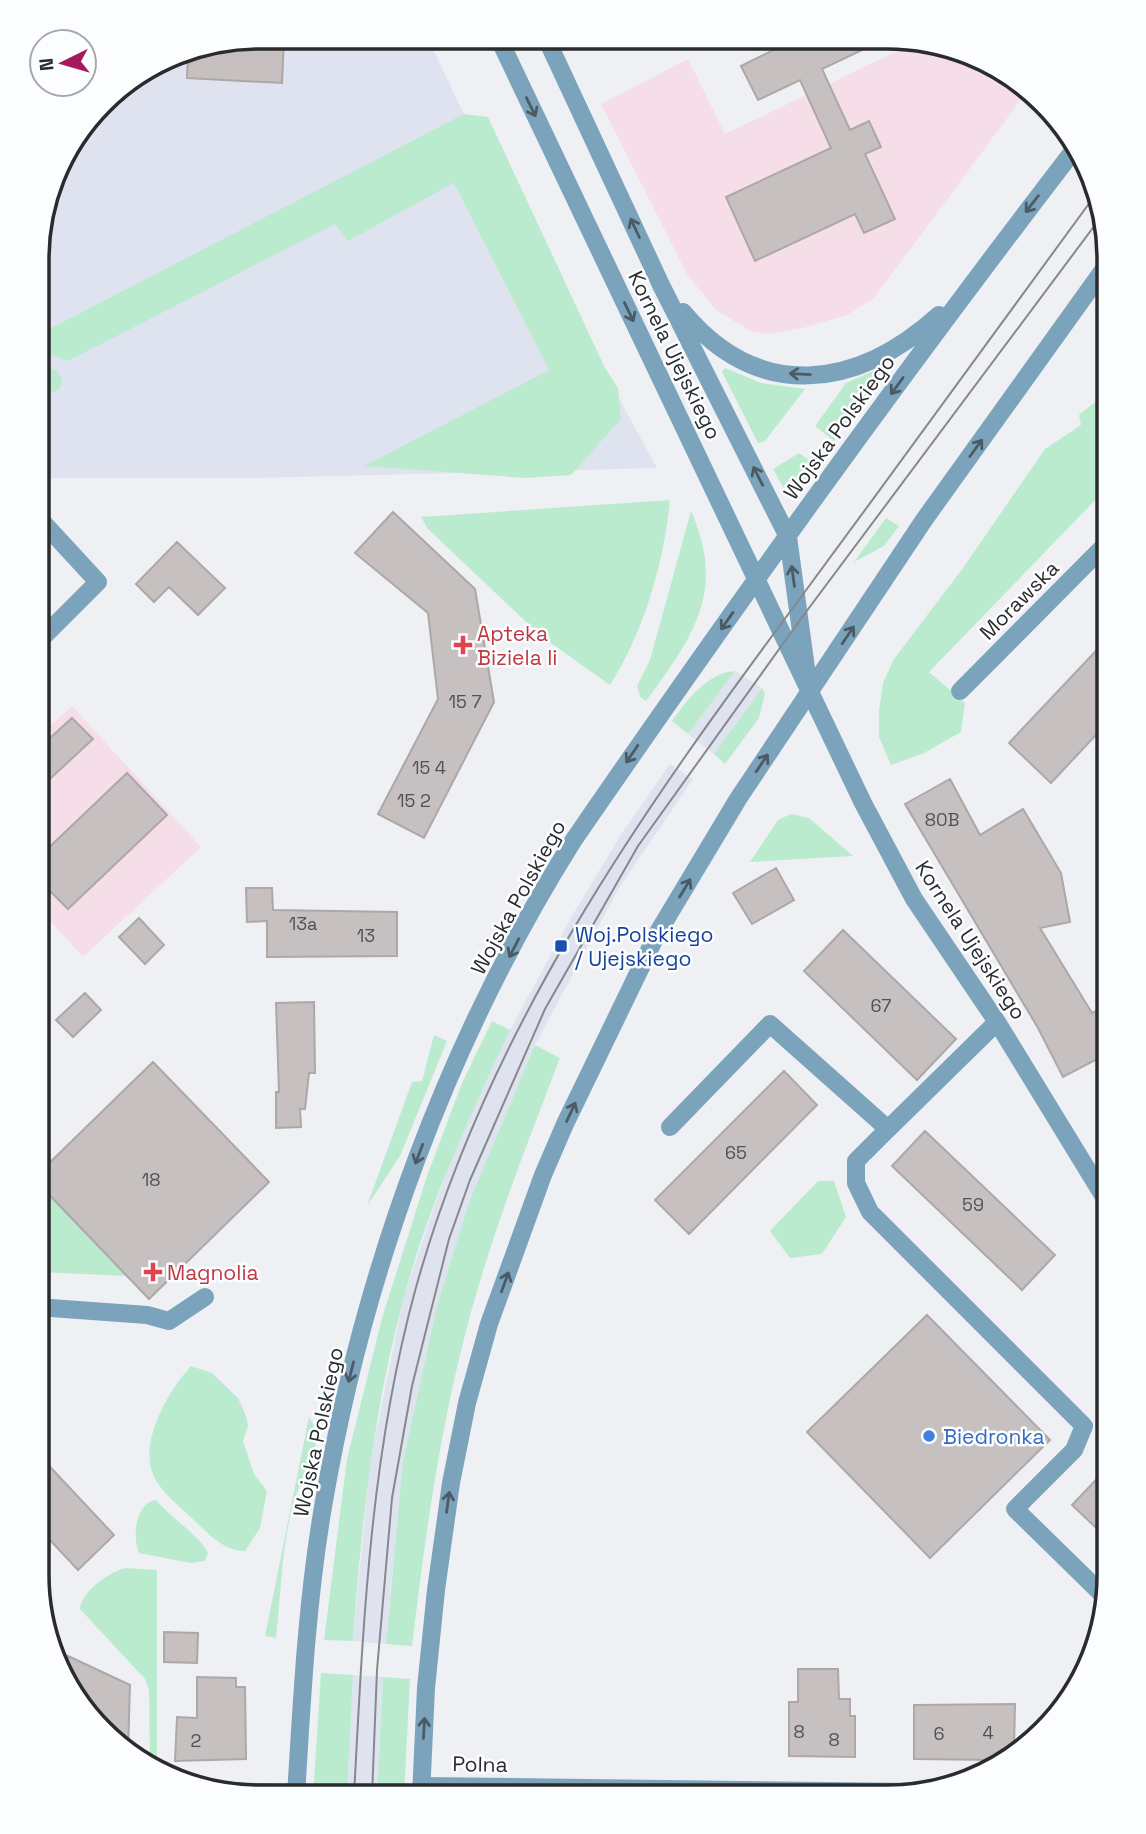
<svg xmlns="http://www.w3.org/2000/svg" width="1146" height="1834" font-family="'Space Grotesk',sans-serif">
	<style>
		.built { fill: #dfe3ef }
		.industrial { fill: #f6dee9 }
		.green { fill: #bbebce }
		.building { fill: #c6c1c0; stroke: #ada8a7; stroke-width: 2 }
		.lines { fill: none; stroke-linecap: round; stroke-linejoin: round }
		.minor { stroke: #7ca3bc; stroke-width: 18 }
		.tertiary { stroke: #7ca3bc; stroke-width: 18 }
		.tram { stroke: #87888b; stroke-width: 2 }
		.oneway { stroke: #4b5b66 }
		.health-dot { fill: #e0444e; stroke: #fcfdff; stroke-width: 2.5 }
		.transit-dot { fill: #1a4fb4; stroke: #fcfdff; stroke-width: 2.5 }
		.shop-dot { fill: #3f7fe0; stroke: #fcfdff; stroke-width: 2.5 }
		.labels { text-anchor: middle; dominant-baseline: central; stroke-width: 5; stroke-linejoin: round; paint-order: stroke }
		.number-label { font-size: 18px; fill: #515052 }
		.street-label { font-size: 21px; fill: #2a2b2d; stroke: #fcfdff }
		.health-label { font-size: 21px; fill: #be3a42; stroke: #fcfdff; text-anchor: start }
		.transit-label { font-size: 21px; fill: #164399; stroke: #fcfdff; text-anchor: start }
		.shop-label { font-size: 21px; fill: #366cbe; stroke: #fcfdff; text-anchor: start }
		.rim { fill: none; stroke: #2a2b2d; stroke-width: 3.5 }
	</style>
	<rect width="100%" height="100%" fill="#eef0f4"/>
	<path class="built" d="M 259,37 L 427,37 L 464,114 L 657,468 L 256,478 L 38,478 L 39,230 L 60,160 L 112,92 L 174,53 Z
		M 735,671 L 762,688 L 714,754 L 688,734 Z
		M 670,764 L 693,779 L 619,888 L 535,1045 L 393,1565 L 386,1644 L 353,1641 L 370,1463 L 403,1300 L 429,1222 L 456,1145 L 510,1030 L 572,916 L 622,833 Z
		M 353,1675 L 383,1677 L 377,1796 L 347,1796 Z"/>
	<path class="industrial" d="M 920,40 L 1023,83 L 1028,90 L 874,298 L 847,315 L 803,328 L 767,334 L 752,332 L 716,310 L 687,274 L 601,104 L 688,59 L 725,134 Z
		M 72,706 L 201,847 L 83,957 L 38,908 L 38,737 Z"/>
	<path class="green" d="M 464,114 L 488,117 L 605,368 L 618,388 L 621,419 L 571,475 L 526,478 L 364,466 L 549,370 L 454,183 L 348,241 L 335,224 L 68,361 L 38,350 L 38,335 Z
		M 38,363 L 56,370 L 63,380 L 59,389 L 38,400 Z
		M 883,367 L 884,369 L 834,441 L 815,426 L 846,383 Z
		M 725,368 L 761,383 L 805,389 L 765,441 L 758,443 L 722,372 Z
		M 1109,391 L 1109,492 L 1101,494 L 929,672 L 965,703 L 961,732 L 924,753 L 891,765 L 879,737 L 879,710 L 883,683 L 894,659 L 963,568 L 1045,449 L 1081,425 L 1079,415 Z
		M 799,453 L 816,465 L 789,498 L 773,469 Z
		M 670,500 C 664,562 644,632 610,685 L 541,636 L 428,529 L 421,517 Z
		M 691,511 C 727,592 692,638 646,701 L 640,697 L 637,686 L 650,660 Z
		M 886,518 L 899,526 L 884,546 L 854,562 Z
		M 735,671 L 688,734 L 672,721 C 687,700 707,673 735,671 Z
		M 762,688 L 765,694 L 759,718 L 725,764 L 714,754 Z
		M 791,814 L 809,818 L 853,856 L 750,862 L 778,820 Z
		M 492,1021 L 510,1030 C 469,1118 428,1206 403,1301 C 373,1413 361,1527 353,1641 L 324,1640 L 347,1459 L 382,1318 L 427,1176 L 462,1083 Z
		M 434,1035 L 447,1041 L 400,1156 L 367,1206 L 412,1082 L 422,1081 Z
		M 535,1045 L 560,1058 C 523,1154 485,1251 461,1351 C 437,1448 424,1547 412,1646 L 386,1644 L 403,1462 L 438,1302 L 470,1200 Z
		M 37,1181 L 127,1276 L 39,1272 L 37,1295 Z
		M 818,1181 L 834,1181 L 846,1217 L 822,1254 L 790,1258 L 770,1231 Z
		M 191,1366 L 212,1373 L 238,1398 L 246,1416 L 248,1426 L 243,1441 L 254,1474 L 267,1491 L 260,1528 L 245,1551 C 225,1551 210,1536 196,1522 C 182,1508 160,1492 153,1474 C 139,1441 169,1390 191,1366 Z
		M 309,1417 C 325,1440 310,1459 301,1482 C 281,1530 282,1587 276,1638 L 265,1636 Z
		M 156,1500 C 170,1517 201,1537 208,1553 L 205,1561 L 191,1563 L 139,1553 C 132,1537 135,1503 156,1500 Z
		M 126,1568 L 157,1570 L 157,1765 L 150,1762 L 149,1690 L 145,1679 L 80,1609 C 81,1592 110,1571 126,1568 Z
		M 321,1673 L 353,1675 L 347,1796 L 313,1796 Z
		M 383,1677 L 410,1679 L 404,1796 L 377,1796 Z"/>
	<path class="building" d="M 259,37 L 284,37 L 282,83 L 187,78 L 188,51 Z
		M 798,38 L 885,39 L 822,69 L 850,130 L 869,121 L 881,147 L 865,154 L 895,219 L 864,233 L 855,214 L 755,261 L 726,197 L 831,148 L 800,80 L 758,100 L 741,66 Z
		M 393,512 L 475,589 L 494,702 L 424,838 L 378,814 L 438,699 L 428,613 L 355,553 Z
		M 177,542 L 225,588 L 198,615 L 169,587 L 154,602 L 136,584 Z
		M 1109,637 L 1109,721 L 1051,783 L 1009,743 Z
		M 72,718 L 93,739 L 38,790 L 38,749 Z
		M 127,773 L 167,815 L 68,909 L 51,892 L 38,905 L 38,858 Z
		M 950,779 L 980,835 L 1023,809 L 1061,873 L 1070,922 L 1040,928 L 1092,1013 L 1100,1009 L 1109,1026 L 1109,1053 L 1063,1077 L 1038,1028 L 905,804 Z
		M 776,868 L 794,900 L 752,924 L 733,893 Z
		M 246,888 L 272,888 L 273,910 L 397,912 L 397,956 L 267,957 L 267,921 L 247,922 Z
		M 139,918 L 164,945 L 145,964 L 119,937 Z
		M 843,930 L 956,1039 L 917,1080 L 804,971 Z
		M 85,993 L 101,1010 L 73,1037 L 56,1020 Z
		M 314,1002 L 315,1073 L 309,1073 L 305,1109 L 300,1109 L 301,1127 L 276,1128 L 276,1092 L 279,1092 L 276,1003 Z
		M 153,1062 L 269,1182 L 149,1299 L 37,1182 L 37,1175 Z
		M 784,1071 L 817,1105 L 689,1234 L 655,1200 Z
		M 925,1131 L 1055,1255 L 1022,1290 L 892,1166 Z
		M 927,1315 L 1050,1440 L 930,1558 L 807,1432 Z
		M 37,1453 L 114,1535 L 78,1570 L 37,1526 Z
		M 1109,1466 L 1109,1540 L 1072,1505 Z
		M 164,1632 L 198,1633 L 197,1663 L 164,1662 Z
		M 68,1656 L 130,1685 L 128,1753 L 123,1751 L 69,1680 Z
		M 798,1669 L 838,1669 L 839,1699 L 850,1699 L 850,1716 L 855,1716 L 855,1757 L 789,1756 L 789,1702 L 798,1702 Z
		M 197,1677 L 236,1678 L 236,1687 L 245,1687 L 246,1759 L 175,1761 L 177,1717 L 197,1718 Z
		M 1015,1704 L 1014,1748 L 999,1760 L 914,1759 L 914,1705 Z"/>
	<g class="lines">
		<path class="minor" d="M 38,642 L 98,582 L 38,517
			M 960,691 L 1109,541
			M 810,692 L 863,803 L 914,899 L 997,1022 L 1109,1205
			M 670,1127 L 770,1024 L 888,1129 L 997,1022
			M 888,1129 L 856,1161 L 856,1183 L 870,1212 L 1084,1426 L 1074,1450 L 1015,1509 L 1107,1599
			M 37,1307 L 147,1315 L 169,1321 L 205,1297
			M 422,1786 L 915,1792
			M 218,1791 L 296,1793"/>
		<path class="tertiary" d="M 498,37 L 810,692
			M 546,38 L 661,285 L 788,537 L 806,668
			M 683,312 C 759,403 857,389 939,315
			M 296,1796 C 302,1697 307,1598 324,1501 C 364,1270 448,1040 573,841 C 734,607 901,375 1074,150
			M 421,1796 L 426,1688 L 436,1590 L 451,1483 L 467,1403 L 489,1324 L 543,1175 L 565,1124 L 657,934 L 738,799 L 924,520 L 1109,262"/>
		<path class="tram" d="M 354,1796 C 363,1627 370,1456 415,1291 C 487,1029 641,812 801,597 C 900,463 998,328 1096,194
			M 372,1796 L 377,1670 L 392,1498 L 412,1386 L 449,1239 L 470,1180 L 545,1009 L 638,846 L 800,620 L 1101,217"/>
	</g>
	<defs><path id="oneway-shaft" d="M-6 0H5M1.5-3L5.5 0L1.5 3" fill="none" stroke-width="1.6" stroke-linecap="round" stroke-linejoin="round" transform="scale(1.75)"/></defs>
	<g class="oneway">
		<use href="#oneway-shaft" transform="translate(531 107) rotate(64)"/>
		<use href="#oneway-shaft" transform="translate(1032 204) rotate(128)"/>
		<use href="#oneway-shaft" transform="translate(635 228) rotate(-115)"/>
		<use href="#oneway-shaft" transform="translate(629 312) rotate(64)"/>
		<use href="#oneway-shaft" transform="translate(800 374) rotate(-177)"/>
		<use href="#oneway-shaft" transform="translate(897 386) rotate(126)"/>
		<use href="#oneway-shaft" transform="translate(976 448) rotate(-54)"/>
		<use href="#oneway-shaft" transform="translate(758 476) rotate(-117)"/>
		<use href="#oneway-shaft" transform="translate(793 576) rotate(-98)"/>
		<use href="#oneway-shaft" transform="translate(727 621) rotate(125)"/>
		<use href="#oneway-shaft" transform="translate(848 635) rotate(-56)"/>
		<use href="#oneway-shaft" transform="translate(632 754) rotate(124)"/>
		<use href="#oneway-shaft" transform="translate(762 763) rotate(-56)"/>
		<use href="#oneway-shaft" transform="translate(685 888) rotate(-59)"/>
		<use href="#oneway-shaft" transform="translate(514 948) rotate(117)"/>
		<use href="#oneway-shaft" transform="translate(571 1112) rotate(-65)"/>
		<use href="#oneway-shaft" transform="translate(419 1154) rotate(111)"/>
		<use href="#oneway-shaft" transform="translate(505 1282) rotate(-70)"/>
		<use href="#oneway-shaft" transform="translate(351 1372) rotate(104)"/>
		<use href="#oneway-shaft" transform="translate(448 1502) rotate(-82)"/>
		<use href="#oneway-shaft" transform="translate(424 1728) rotate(-87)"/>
	</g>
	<g class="health-dot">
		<path d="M459.5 634.5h7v7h7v7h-7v7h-7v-7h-7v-7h7z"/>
		<path d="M149.5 1261.5h7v7h7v7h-7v7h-7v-7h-7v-7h7z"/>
	</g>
	<rect class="transit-dot" x="554" y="939" width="14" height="14" rx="3.5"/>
	<circle class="shop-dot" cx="929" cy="1436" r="7"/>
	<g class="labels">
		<g class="number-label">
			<text x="465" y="701">15 7</text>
			<text x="429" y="767">15 4</text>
			<text x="414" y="800">15 2</text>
			<text x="942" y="819">80B</text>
			<text x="303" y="923">13a</text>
			<text x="366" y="935">13</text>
			<text x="881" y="1005">67</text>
			<text x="736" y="1152">65</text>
			<text x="151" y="1179">18</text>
			<text x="973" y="1204">59</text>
			<text x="799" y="1731">8</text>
			<text x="988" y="1732">4</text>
			<text x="939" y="1733">6</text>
			<text x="834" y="1739">8</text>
			<text x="196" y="1740">2</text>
		</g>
		<g class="street-label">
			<text transform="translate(675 355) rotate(64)">Kornela Ujejskiego</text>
			<text transform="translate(839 427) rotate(-54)">Wojska Polskiego</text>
			<text transform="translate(1019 600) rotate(-45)">Morawska</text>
			<text transform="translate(518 897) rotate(-61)">Wojska Polskiego</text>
			<text transform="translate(971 940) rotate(57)">Kornela Ujejskiego</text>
			<text transform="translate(318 1432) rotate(-78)">Wojska Polskiego</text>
			<text transform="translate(480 1764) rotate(1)">Polna</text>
		</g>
		<g class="health-label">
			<text x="477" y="633">Apteka<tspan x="477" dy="24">Biziela Ii</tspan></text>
			<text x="167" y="1272">Magnolia</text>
		</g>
		<g class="transit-label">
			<text x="575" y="934">Woj.Polskiego<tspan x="575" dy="24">/ Ujejskiego</tspan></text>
		</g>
		<g class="shop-label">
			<text x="943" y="1436">Biedronka</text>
		</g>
	</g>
	<path d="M0 0H1146V1834H0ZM259 49H887A210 210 0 0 1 1097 259V1575A210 210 0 0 1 887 1785H259A210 210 0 0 1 49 1575V259A210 210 0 0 1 259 49Z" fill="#fcfdff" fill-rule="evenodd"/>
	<path class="rim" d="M259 49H887A210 210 0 0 1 1097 259V1575A210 210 0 0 1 887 1785H259A210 210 0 0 1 49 1575V259A210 210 0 0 1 259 49Z"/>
	<g transform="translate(63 63) rotate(265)"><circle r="33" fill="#fcfdff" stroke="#a8a9ab" stroke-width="2"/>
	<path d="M0-5L12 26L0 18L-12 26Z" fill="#a6195c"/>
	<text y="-10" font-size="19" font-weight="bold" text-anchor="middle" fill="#2a2b2d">N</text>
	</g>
</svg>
